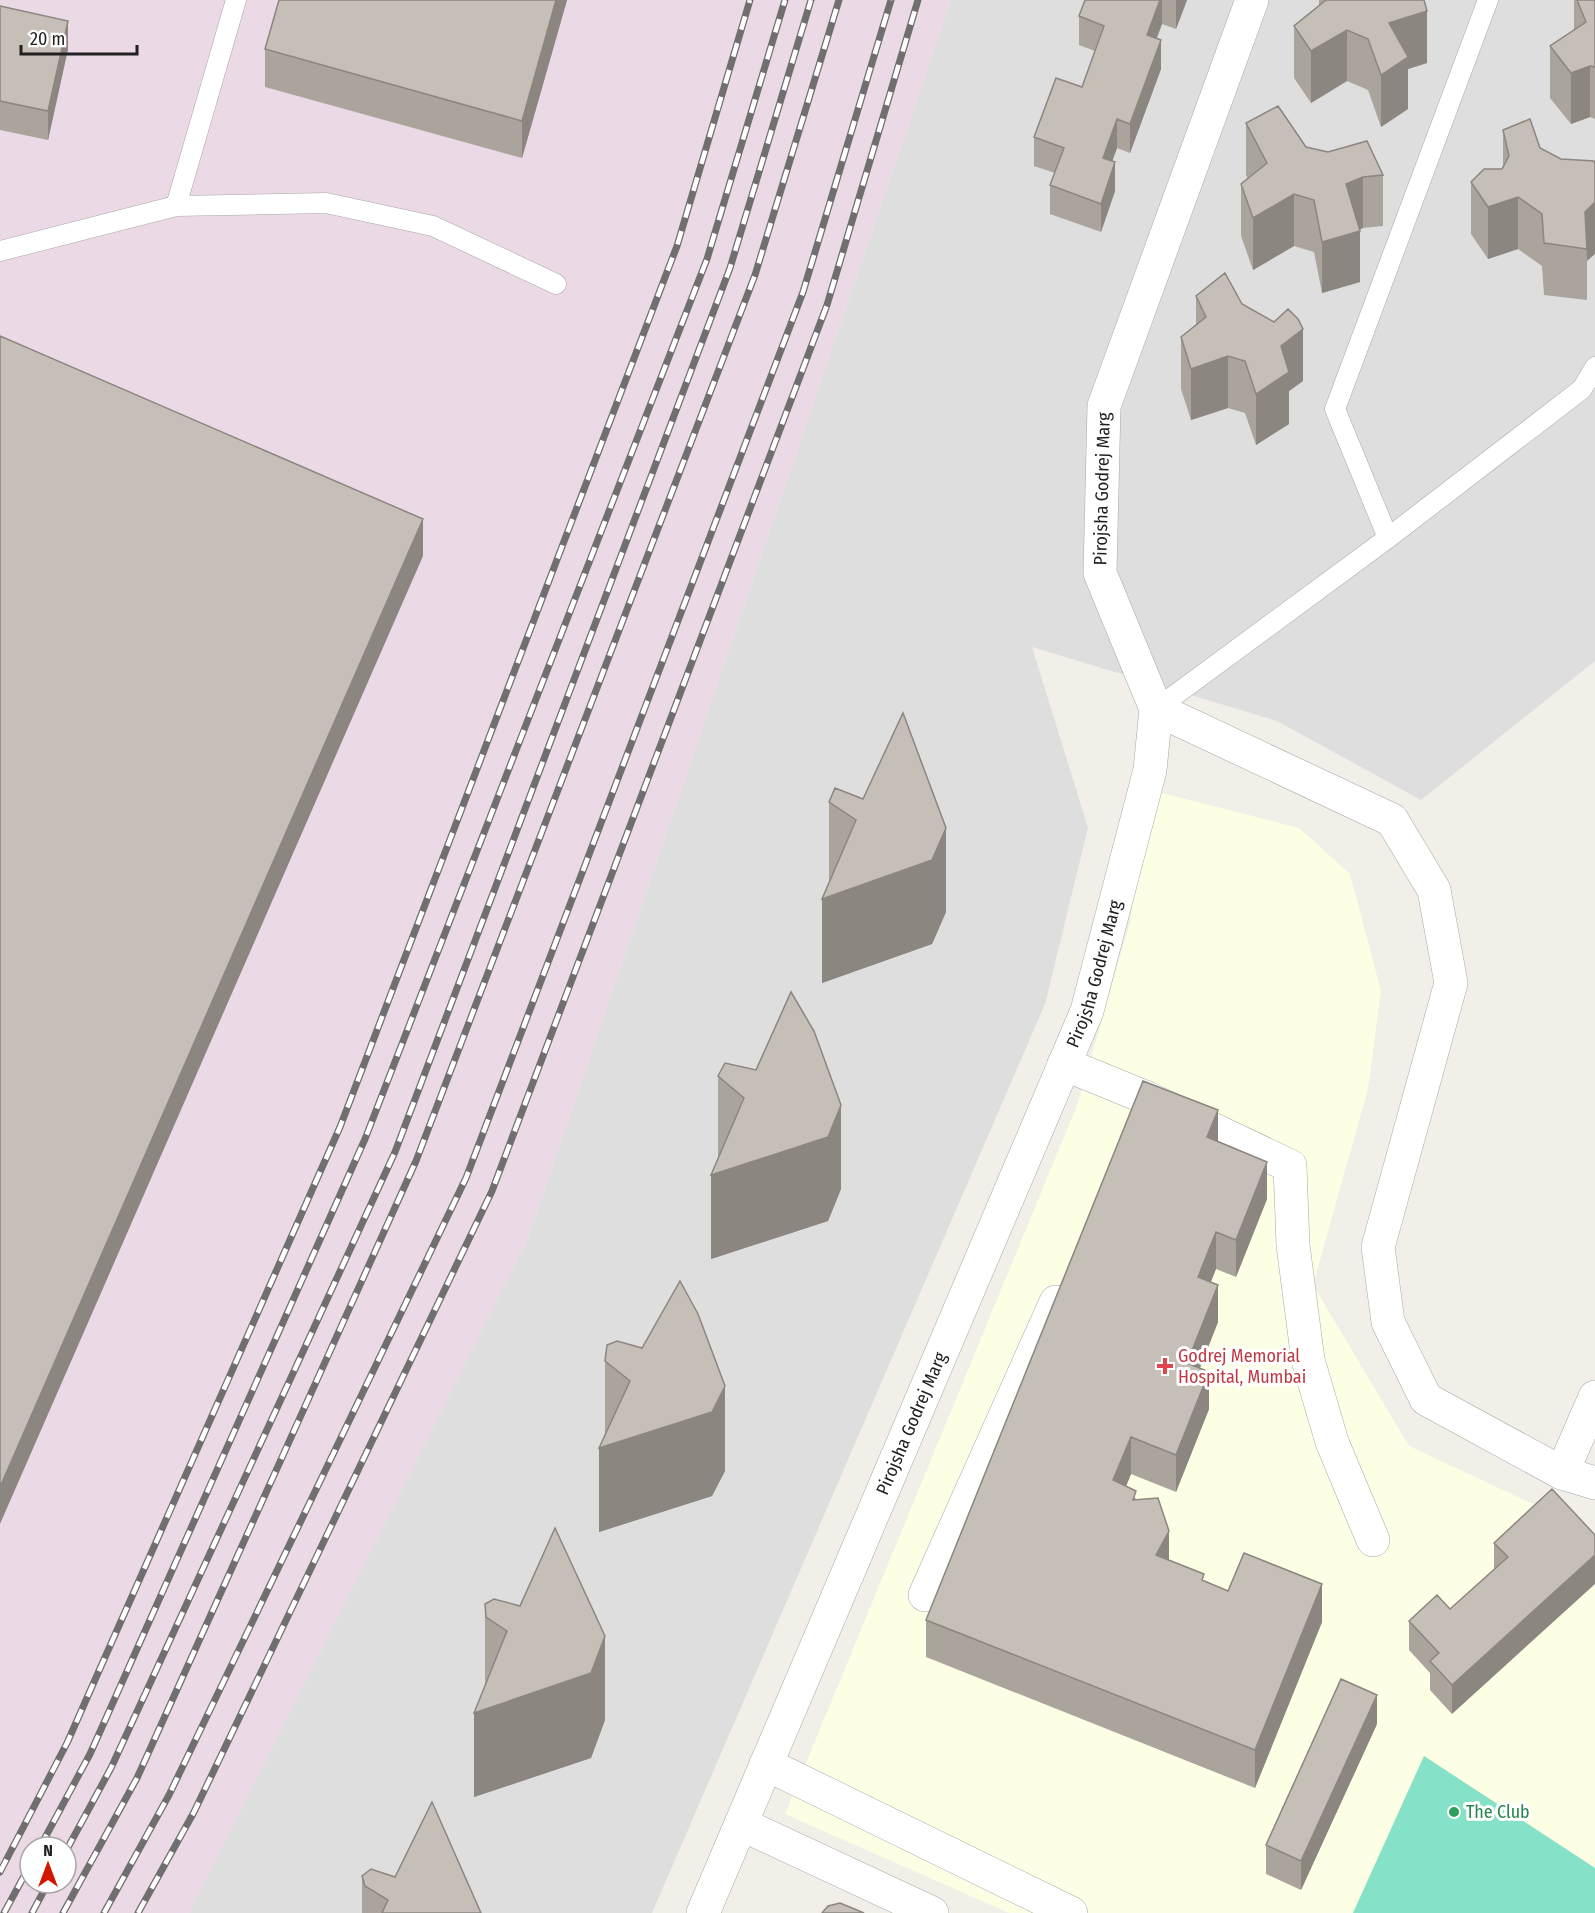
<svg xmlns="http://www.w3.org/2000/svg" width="1595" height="1913" font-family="'Fira Sans Condensed',sans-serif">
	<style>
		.residential { fill: #dfdede }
		.industrial { fill: #ebd9e6; fill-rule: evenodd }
		.education { fill: #fcffe3 }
		.pitch { fill: #85e1c7 }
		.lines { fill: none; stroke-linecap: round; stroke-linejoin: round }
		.service-casing { stroke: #a8a8a8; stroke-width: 21 }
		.minor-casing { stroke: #a8a8a8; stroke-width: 34 }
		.service { stroke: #fff; stroke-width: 20 }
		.minor { stroke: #fff; stroke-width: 33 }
		.rail-casing { stroke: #6f6f6f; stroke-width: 7 }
		.rail { stroke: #fff; stroke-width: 4.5; stroke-dasharray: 14; stroke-linecap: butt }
		.wall { fill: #aaa49d }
		.shaded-wall { fill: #8b8680 }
		.building { fill: #c6bfb7; stroke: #8b8680; stroke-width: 1.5 }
		.health-dot { fill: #e0444e; stroke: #fff; stroke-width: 2 }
		.leisure-dot { fill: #2e9e5b; stroke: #fff; stroke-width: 2 }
		.labels { text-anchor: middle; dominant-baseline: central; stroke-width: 6; stroke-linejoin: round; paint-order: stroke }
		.street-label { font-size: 18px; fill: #212121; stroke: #fff }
		.health-label { font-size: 18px; fill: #be3a42; stroke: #fff; text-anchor: start }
		.leisure-label { font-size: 18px; fill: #27864d; stroke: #fff; text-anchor: start }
	</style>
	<rect width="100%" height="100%" fill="#f1efe8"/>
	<path class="residential" d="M 951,0 L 1595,0 L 1595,661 L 1421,800 L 1277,721 L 1032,647 L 1088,828 L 1045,1004 L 652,1913 L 189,1913 L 528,1238 Z"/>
	<path class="industrial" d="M 0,0 L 951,0 L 528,1238 L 189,1913 L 0,1913 ZM 30,1847 L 66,1847 L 66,1883 L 30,1883 Z"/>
	<path class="education" d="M 1142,788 L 1299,828 L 1350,874 L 1381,991 L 1368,1089 L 1313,1285 L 1409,1446 L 1595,1533 L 1595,1868 L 1424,1756 L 1353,1913 L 1009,1913 L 785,1814 L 1078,1103 L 1131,919 Z"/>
	<path class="pitch" d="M 1424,1756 L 1595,1868 L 1595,1913 L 1353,1913 Z"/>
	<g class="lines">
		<defs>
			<path id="service" d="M 176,206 L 326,203 L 433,226 L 556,284
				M 0,251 L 176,206 L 236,0
				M 1388,538 L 1335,409 L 1488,0
				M 1156,709 L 1388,538 L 1582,389 L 1595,367"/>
			<g id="minor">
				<path d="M 1156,709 L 1392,820 L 1434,890 L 1451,983 L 1378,1247 L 1388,1322 L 1426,1399 L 1562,1473 L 1595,1483"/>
				<path d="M 1064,1064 L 1147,1098 L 1290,1166 L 1293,1245 L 1308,1360 L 1332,1442 L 1373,1540"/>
				<path d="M 1562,1473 L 1595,1397"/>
				<path d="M 925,1595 L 1056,1302"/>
				<path d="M 766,1764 L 1071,1913"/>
				<path d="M 741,1824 L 932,1913"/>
				<path id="s1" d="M 703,1913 L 1087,1011 L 1150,770 L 1156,709 L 1100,573 L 1104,406 L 1252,0"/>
			</g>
		</defs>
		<use href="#service" class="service-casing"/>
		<use href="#minor" class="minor-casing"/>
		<use href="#service" class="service"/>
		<use href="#minor" class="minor"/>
		<defs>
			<path id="rail" d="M 40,1847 L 90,1754 L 365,1139 L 707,259 L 785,0
				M 66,1851 L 111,1768 L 395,1152 L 730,268 L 811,0
				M 0,1872 L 67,1743 L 340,1127 L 677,246 L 750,0
				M 4,1913 L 30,1865
				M 32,1913 L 48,1883
				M 63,1913 L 137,1778 L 416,1161 L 755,275 L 839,0
				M 104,1913 L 169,1795 L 466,1178 L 803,292 L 891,0
				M 138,1913 L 194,1812 L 492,1191 L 827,305 L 918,0"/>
		</defs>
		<use href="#rail" class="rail-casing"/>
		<use href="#rail" class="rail"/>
	</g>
	<path class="wall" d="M 279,0 L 567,0 L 522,158 L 265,87 L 265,49 Z
		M 1085,0 L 1187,0 L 1176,29 L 1162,24 L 1157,38 L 1161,69 L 1130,153 L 1117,148 L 1112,161 L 1115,191 L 1101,232 L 1050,214 L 1050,185 L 1055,173 L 1034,166 L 1034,137 L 1082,87 L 1095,51 L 1079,45 L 1079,16 Z
		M 1319,0 L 1424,0 L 1427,63 L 1408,69 L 1408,109 L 1381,127 L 1368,90 L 1347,81 L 1311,103 L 1294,78 L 1294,26 L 1319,6 Z
		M 1574,0 L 1595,0 L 1595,119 L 1590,117 L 1571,124 L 1550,98 L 1550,46 L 1574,30 Z
		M 0,6 L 68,49 L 48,140 L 0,130 Z
		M 1246,123 L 1306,147 L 1383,175 L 1383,226 L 1363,228 L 1359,230 L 1360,282 L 1322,293 L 1314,252 L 1294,246 L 1253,270 L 1241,236 L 1241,184 L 1248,179 L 1246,175 Z
		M 1503,130 L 1540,148 L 1561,159 L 1594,161 L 1587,261 L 1587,300 L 1544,295 L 1542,266 L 1518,249 L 1488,259 L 1471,234 L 1471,182 L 1502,169 L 1503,167 Z
		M 1196,296 L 1242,304 L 1303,381 L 1289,391 L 1289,424 L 1256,445 L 1245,413 L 1228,408 L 1191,420 L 1181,389 L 1181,337 L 1196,326 Z
		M 835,788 L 946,912 L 932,944 L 822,983 L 829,884 L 829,802 Z
		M 725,1063 L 841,1189 L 828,1221 L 711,1259 L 718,1161 L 718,1076 Z
		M 1218,1142 L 1267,1199 L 1236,1277 L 1216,1269 L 1210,1282 L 1218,1322 L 1200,1368 L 1209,1409 L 1176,1492 L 1131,1474 L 1126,1486 L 1136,1499 L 1169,1560 L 1204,1581 L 1228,1591 L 1322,1622 L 1255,1788 L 926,1657 L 926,1620 Z
		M 607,1345 L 725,1471 L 712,1496 L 599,1532 L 605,1436 L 605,1361 Z
		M 1552,1489 L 1452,1714 L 1430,1690 L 1430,1673 L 1409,1650 L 1409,1621 L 1450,1609 L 1494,1569 L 1494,1543 Z
		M 485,1604 L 605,1720 L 591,1758 L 474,1797 L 485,1685 Z
		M 1377,1724 L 1301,1890 L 1266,1874 L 1266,1845 Z
		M 362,1876 L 481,1913 L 362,1913 Z"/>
	<path class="shaded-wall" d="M 556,0 L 567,0 L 522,158 L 522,121 Z
		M 1160,0 L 1162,0 L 1162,24 L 1147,63 L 1147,35 Z
		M 1176,0 L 1187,0 L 1176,29 Z
		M 1427,11 L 1427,63 L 1408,69 L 1408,109 L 1381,127 L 1381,75 L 1389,23 Z
		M 68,21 L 68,49 L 48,140 L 48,111 Z
		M 1347,30 L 1347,81 L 1311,103 L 1311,51 Z
		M 1161,40 L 1161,69 L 1130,153 L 1130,124 Z
		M 1590,66 L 1590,117 L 1571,124 L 1571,73 Z
		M 1117,119 L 1117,148 L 1103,187 L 1103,158 Z
		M 1115,162 L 1115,191 L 1101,232 L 1101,204 Z
		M 1363,177 L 1363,228 L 1354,232 L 1360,231 L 1360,282 L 1322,293 L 1322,242 L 1346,184 Z
		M 1294,194 L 1294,246 L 1253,270 L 1253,218 Z
		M 1518,197 L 1518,249 L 1488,259 L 1488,207 Z
		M 1595,202 L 1595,254 L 1587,261 L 1585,212 Z
		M 1303,329 L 1303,381 L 1289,391 L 1289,424 L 1256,445 L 1256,394 L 1281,346 Z
		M 1228,356 L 1228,408 L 1191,420 L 1191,369 Z
		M 423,519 L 423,556 L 0,1524 L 0,1487 Z
		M 946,828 L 946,912 L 932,944 L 822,983 L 822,899 Z
		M 841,1105 L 841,1189 L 828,1221 L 711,1259 L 711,1175 Z
		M 1218,1110 L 1218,1148 L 1207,1137 Z
		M 1267,1162 L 1267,1199 L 1236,1277 L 1236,1240 Z
		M 1216,1232 L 1216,1269 L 1198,1315 L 1198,1277 Z
		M 1218,1285 L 1218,1322 L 1187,1400 L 1187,1363 Z
		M 1209,1372 L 1209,1409 L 1176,1492 L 1176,1455 Z
		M 725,1386 L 725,1471 L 712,1496 L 599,1532 L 599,1448 Z
		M 1131,1437 L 1131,1474 L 1113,1518 L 1113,1480 Z
		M 1169,1531 L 1169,1568 L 1156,1555 Z
		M 1595,1555 L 1595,1584 L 1452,1714 L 1452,1685 Z
		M 1322,1584 L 1322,1622 L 1255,1788 L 1255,1750 Z
		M 605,1636 L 605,1720 L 591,1758 L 474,1797 L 474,1713 Z
		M 1377,1695 L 1377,1724 L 1301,1890 L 1301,1861 Z"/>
	<path class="building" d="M 279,0 L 556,0 L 522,121 L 265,49 Z
		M 1085,0 L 1160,0 L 1147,35 L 1161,40 L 1130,124 L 1117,119 L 1103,158 L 1115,162 L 1101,204 L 1050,185 L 1064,148 L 1034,137 L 1056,78 L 1082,87 L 1104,26 L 1079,16 Z
		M 1326,0 L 1424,0 L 1427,11 L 1389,23 L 1408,57 L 1381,75 L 1368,39 L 1347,30 L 1311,51 L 1294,26 Z
		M 1577,0 L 1595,0 L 1595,67 L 1590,66 L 1571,73 L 1550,46 L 1586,22 Z
		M 0,6 L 68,21 L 48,111 L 0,101 Z
		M 1278,106 L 1306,147 L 1328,152 L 1367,141 L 1383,175 L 1363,177 L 1346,184 L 1360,231 L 1322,242 L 1314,200 L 1294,194 L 1253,218 L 1241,184 L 1267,163 L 1246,123 Z
		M 1530,119 L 1540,148 L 1561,159 L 1594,161 L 1595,165 L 1595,202 L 1585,212 L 1587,249 L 1544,243 L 1542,214 L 1518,197 L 1488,207 L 1471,182 L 1484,169 L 1502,169 L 1509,156 L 1503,130 Z
		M 1225,273 L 1242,304 L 1274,322 L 1288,309 L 1298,319 L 1303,329 L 1281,346 L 1289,372 L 1256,394 L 1245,361 L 1228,356 L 1191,369 L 1181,337 L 1206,317 L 1196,296 Z
		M 0,336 L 423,519 L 0,1487 Z
		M 903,713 L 946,828 L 932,860 L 822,899 L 856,820 L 829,802 L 835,788 L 863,799 Z
		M 791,992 L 814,1031 L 841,1105 L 828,1137 L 711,1175 L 744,1098 L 718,1076 L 725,1063 L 756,1070 Z
		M 1143,1081 L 1218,1110 L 1207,1137 L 1267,1162 L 1236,1240 L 1216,1232 L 1198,1277 L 1218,1285 L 1187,1363 L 1209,1372 L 1176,1455 L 1131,1437 L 1113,1480 L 1136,1491 L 1133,1500 L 1158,1498 L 1169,1531 L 1156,1555 L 1204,1574 L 1202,1580 L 1228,1591 L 1244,1553 L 1322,1584 L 1255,1750 L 926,1620 Z
		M 680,1281 L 698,1314 L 725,1386 L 712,1412 L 599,1448 L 630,1381 L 605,1361 L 607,1345 L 617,1341 L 642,1348 Z
		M 1552,1489 L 1595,1535 L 1595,1555 L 1452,1685 L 1430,1661 L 1439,1653 L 1409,1621 L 1437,1595 L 1450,1609 L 1508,1557 L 1494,1543 Z
		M 555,1528 L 605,1636 L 591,1673 L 474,1713 L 507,1631 L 486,1617 L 485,1604 L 494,1599 L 520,1606 Z
		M 1341,1679 L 1377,1695 L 1301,1861 L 1266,1845 Z
		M 432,1802 L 481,1913 L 382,1913 L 388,1900 L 365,1886 L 362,1876 L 371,1869 L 395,1877 Z
		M 840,1903 L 864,1913 L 822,1913 L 828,1906 Z"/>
	<path class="health-dot" d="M1162 1357h6v6h6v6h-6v6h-6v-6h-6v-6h6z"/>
	<circle class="leisure-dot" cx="1454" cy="1812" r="6"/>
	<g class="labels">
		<g class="street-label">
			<text stroke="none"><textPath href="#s1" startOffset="1522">Pirojsha Godrej Marg</textPath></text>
			<text stroke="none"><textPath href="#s1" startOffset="1018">Pirojsha Godrej Marg</textPath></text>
			<text stroke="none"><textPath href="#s1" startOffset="532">Pirojsha Godrej Marg</textPath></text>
		</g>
		<g class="health-label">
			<text x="1178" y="1356">Godrej Memorial<tspan x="1178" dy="21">Hospital, Mumbai</tspan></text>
		</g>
		<g class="leisure-label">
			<text x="1466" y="1812">The Club</text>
		</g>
	</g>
	<g transform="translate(48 1865)"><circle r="28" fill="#ffffff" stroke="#a6a6a6" stroke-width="1.5"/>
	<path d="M0-4.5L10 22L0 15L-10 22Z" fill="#d21600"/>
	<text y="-9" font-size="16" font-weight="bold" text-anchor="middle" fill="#212121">N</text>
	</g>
	<path d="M21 45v9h116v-9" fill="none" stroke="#212121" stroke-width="3"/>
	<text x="30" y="45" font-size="18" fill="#212121" stroke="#ffffff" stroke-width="4.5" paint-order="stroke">20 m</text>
</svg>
